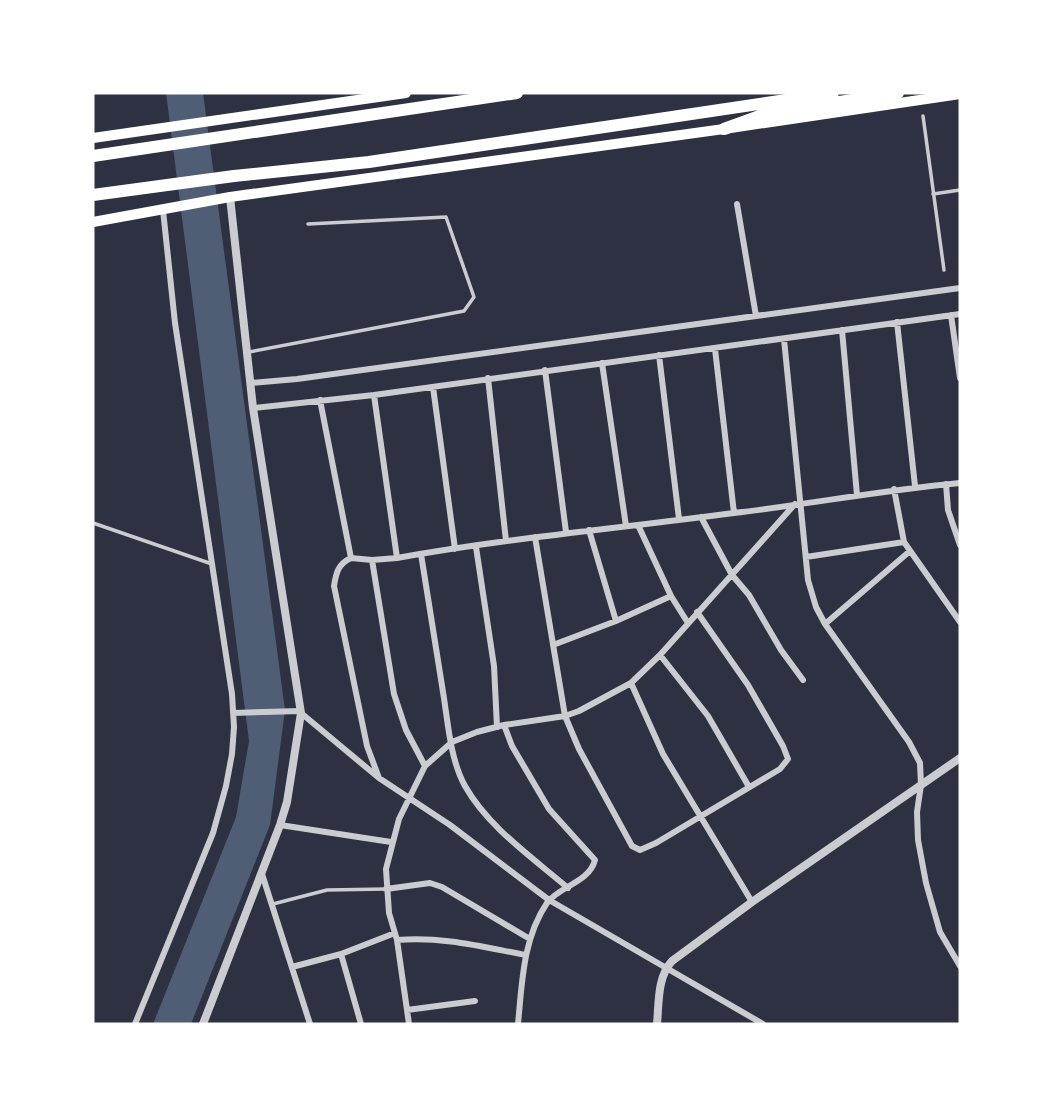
<svg xmlns="http://www.w3.org/2000/svg" width="1053" height="1117" font-family="Manrope,sans-serif">
	<style>
		.water { fill: #4f5d75 }
		.lines { fill: none; stroke-linecap: round; stroke-linejoin: round }
		.service { stroke: #caccd0; stroke-width: 3.5 }
		.minor { stroke: #caccd0; stroke-width: 6 }
		.tertiary { stroke: #caccd0; stroke-width: 8 }
		.trunk { stroke: #fff; stroke-width: 10 }
		.motorway { stroke: #fff; stroke-width: 12 }
	</style>
	<rect width="100%" height="100%" fill="#2d3142"/>
	<path class="water" d="M 166,93 L 203,93 L 285,710 L 270,825 L 191,1024 L 153,1024 L 236,817 L 249,741 Z"/>
	<g class="lines">
		<path class="service" d="M 923,116 L 944,270
			M 933,194 L 960,190
			M 249,352 L 464,311 L 474,297 L 446,217 L 308,224
			M 93,523 L 212,564
			M 273,904 L 327,890 L 386,889"/>
		<path class="minor" d="M 737,204 L 756,316
			M 951,315 L 960,378
			M 897,322 L 915,486
			M 842,330 L 857,495
			M 784,339 L 808,580 L 816,607 L 825,624 L 909,742 L 920,763 L 921,785 L 917,812 L 918,840 L 926,883 L 940,932 L 960,966
			M 715,349 L 734,513
			M 659,355 L 679,519
			M 602,363 L 626,526
			M 545,370 L 566,532
			M 488,378 L 506,541
			M 250,383 L 297,379 L 960,288
			M 433,387 L 455,549
			M 374,395 L 397,558
			M 320,400 L 351,558
			M 253,408 L 374,395 L 960,314
			M 946,484 L 948,510 L 960,545
			M 894,489 L 904,542 L 960,622
			M 701,517 L 732,575 L 749,595 L 781,650 L 803,680
			M 638,525 L 671,596 L 688,623
			M 589,530 L 616,621
			M 535,537 L 565,716 L 579,749 L 632,846 L 640,850 L 656,843 L 780,769 L 788,759 L 783,746 L 748,685 L 697,612
			M 476,547 L 494,666 L 497,727
			M 421,554 C 428,600 436,646 443,692 C 448,722 450,759 465,786 C 488,827 533,858 568,888
			M 806,557 L 904,542
			M 351,558 L 372,560 L 397,558 C 509,538 622,528 734,513 C 810,504 884,490 960,483
			M 351,558 C 338,564 336,573 334,586 L 367,746 L 379,778
			M 372,560 L 394,694 L 406,730 L 425,766
			M 825,624 L 910,551
			M 553,645 L 616,621 L 671,596
			M 660,655 L 708,716 L 749,787
			M 631,683 L 663,754 L 752,902
			M 233,713 L 300,711
			M 301,713 L 379,778 L 450,825 L 549,900 L 763,1024
			M 504,725 L 512,746 L 549,809 L 595,860 C 589,883 559,886 547,903 C 523,938 522,983 518,1024
			M 280,825 L 391,842
			M 262,874 L 310,1024
			M 386,889 L 430,883 L 442,887 L 530,939
			M 397,940 C 442,936 483,947 526,955
			M 341,954 L 361,1024
			M 292,967 L 341,954 L 395,933
			M 407,1010 L 475,1001
			M 135,1024 L 213,833 L 226,786 L 232,754 L 234,727 L 232,694 L 175,323 L 163,210
			M 409,1024 L 397,940 L 389,913 L 386,869 L 399,819 L 425,766 L 452,742 L 477,732 L 504,725 L 565,716 L 579,711 L 631,683 L 660,655 L 795,504"/>
		<path class="tertiary" d="M 203,1024 L 280,825 L 287,802 L 301,713 L 253,408 L 230,197
			M 657,1024 C 659,1004 657,977 672,961 L 752,902 L 960,758"/>
		<path class="trunk" d="M 93,138 L 406,93
			M 93,222 L 230,197 L 724,129 L 960,94"/>
		<path class="motorway" d="M 724,129 L 768,113 L 898,93
			M 93,156 L 517,93
			M 93,195 L 234,176 L 369,162 L 833,93"/>
	</g>
	<rect width="1053" height="1117" fill="none" stroke="#ffffff" stroke-width="189"/>
</svg>
